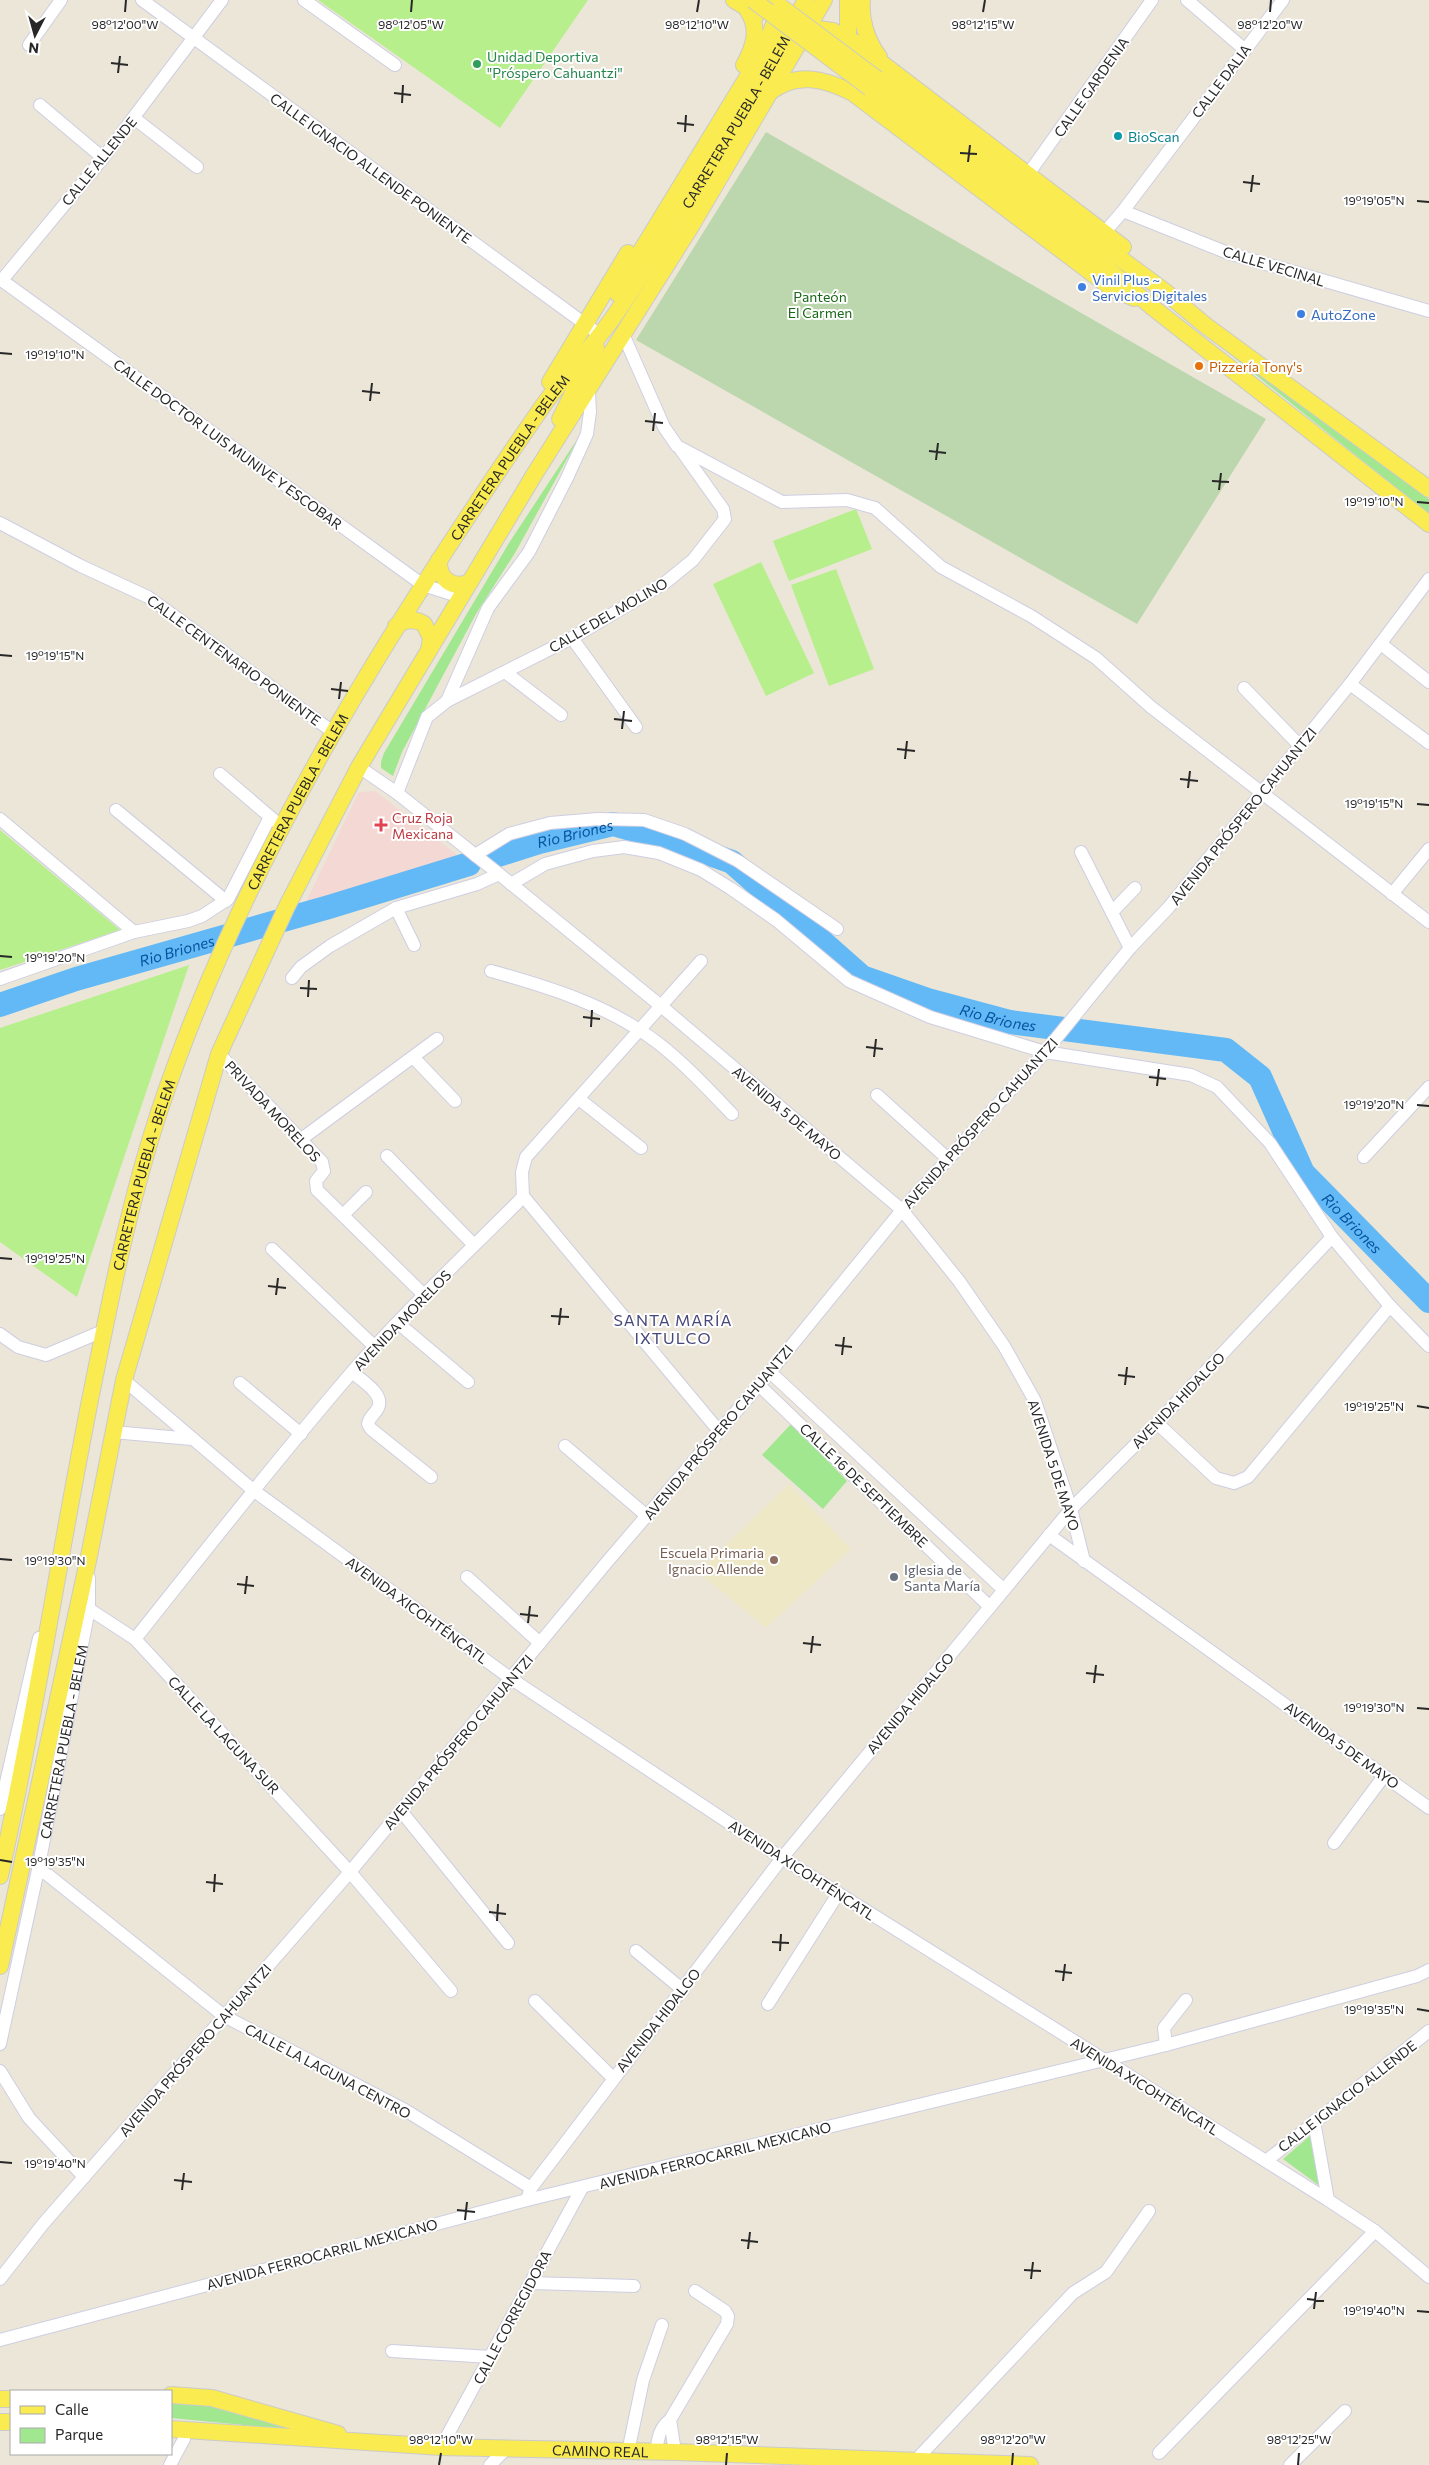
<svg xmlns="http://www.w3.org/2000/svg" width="1429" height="2465" font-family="Commissioner,sans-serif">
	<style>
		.education { fill: #efe8c6 }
		.medical { fill: #f4d8d4 }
		.green { fill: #a1e790 }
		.cemetery { fill: #bcd7ae }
		.pitch { fill: #b6ef8b }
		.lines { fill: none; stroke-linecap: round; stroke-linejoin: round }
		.river { stroke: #63b9f6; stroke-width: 24 }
		.minor-casing { stroke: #cecee2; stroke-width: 14 }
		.major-casing { stroke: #cbcbcb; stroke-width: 18 }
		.minor { stroke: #fff; stroke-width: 12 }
		.major { stroke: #f9eb50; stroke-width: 16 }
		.major-bridge-casing { stroke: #cbcbcb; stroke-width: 18; stroke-linecap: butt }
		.major-bridge { stroke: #f9eb50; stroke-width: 16 }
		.ticks { fill: none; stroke: #282828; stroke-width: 2 }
		.leisure-dot { fill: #2e9e5b; stroke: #fff; stroke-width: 2 }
		.culture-dot { fill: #0f9aa8; stroke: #fff; stroke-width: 2 }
		.shop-dot { fill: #3f7fe0; stroke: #fff; stroke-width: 2 }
		.food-dot { fill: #e8710a; stroke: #fff; stroke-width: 2 }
		.health-dot { fill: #e0444e; stroke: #fff; stroke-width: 2 }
		.education-dot { fill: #8d6e63; stroke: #fff; stroke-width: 2 }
		.worship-dot { fill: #6b7280; stroke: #fff; stroke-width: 2 }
		.labels { text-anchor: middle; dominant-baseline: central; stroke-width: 4; stroke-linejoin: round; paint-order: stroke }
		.leisure-label { font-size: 14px; fill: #27864d; stroke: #fff; text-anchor: start }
		.street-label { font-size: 14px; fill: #282828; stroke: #fff }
		.culture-label { font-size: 14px; fill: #0d838f; stroke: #fff; text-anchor: start }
		.shop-label { font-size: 14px; fill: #366cbe; stroke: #fff; text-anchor: start }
		.park-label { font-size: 14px; fill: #196815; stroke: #fff }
		.food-label { font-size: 14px; fill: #c56008; stroke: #fff; text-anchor: start }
		.health-label { font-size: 14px; fill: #be3a42; stroke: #fff; text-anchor: start }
		.education-label { font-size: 14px; fill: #785e54; stroke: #fff; text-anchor: end }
		.worship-label { font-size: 14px; fill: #5b616d; stroke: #fff; text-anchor: start }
		.water-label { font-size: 15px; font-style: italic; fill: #05539f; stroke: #fff }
		.quarter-label { font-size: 16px; letter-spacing: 1px; fill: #46477b; stroke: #fff }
		.ticks-label { font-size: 12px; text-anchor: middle; fill: #282828; stroke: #fff; stroke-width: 4; stroke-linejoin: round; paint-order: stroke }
	</style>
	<rect width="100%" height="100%" fill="#ece6d8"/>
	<path class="education" d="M 789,1484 L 851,1549 L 766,1628 L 698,1572 Z"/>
	<path class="medical" d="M 375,791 L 461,858 L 397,881 L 302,910 L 359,792 Z"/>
	<path class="green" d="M 1135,278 L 1429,499 L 1429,514 Z
		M 582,432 L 515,553 L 476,614 L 402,752 L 393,776 L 381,768 L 381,762 L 384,753 L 509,543 Z
		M 792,1423 L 847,1481 L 823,1509 L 762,1455 Z
		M 1312,2134 L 1321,2187 L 1283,2159 Z
		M 171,2401 C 213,2405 254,2414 293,2430 L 171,2418 Z"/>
	<path class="cemetery" d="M 766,132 L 1266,419 L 1137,624 L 636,340 Z"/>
	<path class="pitch" d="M 318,0 L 588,0 L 500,128 Z
		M 856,509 L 872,549 L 789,581 L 773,541 Z
		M 761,562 L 814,673 L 766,696 L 713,584 Z
		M 836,569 L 874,669 L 829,686 L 791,585 Z
		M 0,830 L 120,930 L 0,970 Z
		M 189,965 L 85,1273 L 77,1297 L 0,1242 L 0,1028 Z"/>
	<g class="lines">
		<g class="river">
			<path id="s1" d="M 498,855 L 539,842 L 613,824 L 680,843 L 732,862 L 862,977 L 928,1000 L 1010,1022 L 1226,1050 L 1260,1077 L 1303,1173 L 1429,1301"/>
			<path id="s2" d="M 0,1005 L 76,979 L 329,907 L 469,864"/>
		</g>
		<defs>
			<g id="minor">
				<path d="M 142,0 L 600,335"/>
				<path d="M 304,0 L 395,65"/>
				<path d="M 1187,0 L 1244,49"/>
				<path d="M 29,45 L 61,0"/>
				<path d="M 40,105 L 103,158"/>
				<path d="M 134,118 L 197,167"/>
				<path d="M 1029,173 L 1152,0"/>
				<path d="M 1123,211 L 1228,253 L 1429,311"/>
				<path d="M 1104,233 L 1123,211 L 1283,0"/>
				<path d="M 0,279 L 423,585 L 461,597"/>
				<path d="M 2,280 L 103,158 L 222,0"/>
				<path d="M 623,334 L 664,427 L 677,446 L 782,502 L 847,500 L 875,508 L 941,567 L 1031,616 L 1096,658 L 1151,707 L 1429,922"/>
				<path d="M 0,523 L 81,566 L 148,597 L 333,732"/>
				<path d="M 572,638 L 636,727"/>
				<path d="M 1381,644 L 1429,682"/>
				<path d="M 505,672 L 561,715"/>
				<path d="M 1350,684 L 1429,743"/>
				<path d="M 1244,688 L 1300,746"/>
				<path d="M 447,701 L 488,608 L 529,552 L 567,478 L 587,434 L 590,412 L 589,392"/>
				<path d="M 359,767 L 397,793 L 499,874 L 661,1006 L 902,1210 L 959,1281 L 1004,1346 L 1035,1401 L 1071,1509 L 1084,1561"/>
				<path d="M 220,774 L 275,821"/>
				<path d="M 397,793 L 427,717 L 447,701 L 572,638 L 666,582 L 693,560 L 725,519 L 723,509 L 681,450"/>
				<path d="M 116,810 L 226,901"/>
				<path d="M 0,819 L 134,932"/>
				<path d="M 1081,852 L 1130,948"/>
				<path d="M 475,855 L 509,834 L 550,823 L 598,819 L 644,820 L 685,834 L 738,861 L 837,929"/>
				<path d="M 511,884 L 545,864 L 593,851 L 624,847 L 659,853 L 701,870 L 730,888 L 776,920 L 849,981 L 930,1017 L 1045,1052 L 1191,1075 L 1217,1087 L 1270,1143 L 1332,1237 L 1390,1306 L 1429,1346"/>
				<path d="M 1392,894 L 1429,849"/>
				<path d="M 396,908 L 414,945"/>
				<path d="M 1112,912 L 1135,888"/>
				<path d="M 491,971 C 549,987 610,1006 658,1043 C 685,1064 709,1090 732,1114"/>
				<path d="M 292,978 L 301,967 L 330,946 L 396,908 L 477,884 L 499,874"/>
				<path d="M 0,979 L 134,932 L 188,921 L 202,916 L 228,899 L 270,817"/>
				<path d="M 219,1054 L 322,1162 L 324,1171 L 316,1181 L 317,1190 L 424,1295"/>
				<path d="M 413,1057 L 455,1101"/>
				<path d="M 877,1095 L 948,1159"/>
				<path d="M 579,1099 L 641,1148"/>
				<path d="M 300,1140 L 437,1039"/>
				<path d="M 387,1156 L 474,1245"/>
				<path d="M 1364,1157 L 1429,1087"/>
				<path d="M 523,1196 L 719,1431"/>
				<path d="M 343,1215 L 366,1192"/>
				<path d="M 272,1249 L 375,1347"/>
				<path d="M 398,1323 L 468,1382"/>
				<path d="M 0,1334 L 18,1347 L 46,1355 L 103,1331"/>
				<path d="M 352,1372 C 361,1380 385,1394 378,1408 C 375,1414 369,1417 368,1424 L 371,1429 L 431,1477"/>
				<path d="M 770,1372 L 1004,1590"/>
				<path d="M 124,1380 L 253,1490 L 510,1678 L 782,1858 L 1328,2200 L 1375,2231 L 1429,2277"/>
				<path d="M 240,1383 L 301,1434"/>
				<path d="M 759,1385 L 990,1607"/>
				<path d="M 1157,1423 L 1216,1478 L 1234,1483 L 1248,1477 L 1390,1306"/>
				<path d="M 113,1432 L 192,1439"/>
				<path d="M 565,1446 L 647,1516"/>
				<path d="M 1049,1535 L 1429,1808"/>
				<path d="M 467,1577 L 540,1643"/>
				<path d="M 89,1609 L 135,1639 L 350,1872 L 451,1991"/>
				<path d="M 135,1639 C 206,1550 277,1459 352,1372 C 404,1312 462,1258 518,1202 L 523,1196 L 522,1172 L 526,1157 L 701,961"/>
				<path d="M 0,1809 L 39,1638"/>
				<path d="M 401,1811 L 508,1943"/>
				<path d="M 1334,1843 L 1384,1776"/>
				<path d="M 38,1870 L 48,1875 L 224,2016 L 405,2110 L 531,2188"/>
				<path d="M 636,1951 L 683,1990"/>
				<path d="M 535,2001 L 613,2078"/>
				<path d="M 768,2004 L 838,1894"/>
				<path id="s3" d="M 0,2044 L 38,1870 L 89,1609 L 89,1578"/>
				<path d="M 1166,2045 L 1164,2028 L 1186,2000"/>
				<path d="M 0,2071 L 29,2118 L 84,2177"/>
				<path d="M 1314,2121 L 1328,2200"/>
				<path d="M 1266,2161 L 1429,2031"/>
				<path d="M 527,2200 L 531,2188 L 782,1858 L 1071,1509 L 1157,1423 L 1332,1237"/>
				<path d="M 0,2279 L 43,2224 L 350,1872 L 607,1562 L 770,1372 L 902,1210 L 1045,1052 L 1130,948 L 1169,907 L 1350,684 L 1429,579"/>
				<path d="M 531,2283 L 634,2286"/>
				<path d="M 0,2340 L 527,2200 L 1166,2045 L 1417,1976 L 1429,1970"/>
				<path d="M 392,2351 L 491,2357"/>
				<path d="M 670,2420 L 675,2452"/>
				<path d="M 441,2447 L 582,2188"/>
				<path d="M 628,2452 L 643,2380 L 662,2325"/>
				<path d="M 656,2452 C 658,2439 659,2428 670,2420 L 727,2324 L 728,2316 L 725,2311 L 695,2291"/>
				<path d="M 1159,2453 L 1375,2231"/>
				<path d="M 916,2460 L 1073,2293 L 1106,2272 L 1149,2211"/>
				<path d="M 170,2465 L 184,2439"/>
				<path d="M 490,2465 L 506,2449"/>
				<path d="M 1290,2465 L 1345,2411"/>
			</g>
			<g id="major">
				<path d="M 734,0 L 757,14"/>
				<path d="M 848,0 L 848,45"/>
				<path d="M 862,0 C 860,20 867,41 879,57"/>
				<path d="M 802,27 L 833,31 L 854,42 L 1123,247"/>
				<path d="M 744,65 C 754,47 760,29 748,11"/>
				<path d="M 877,79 L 1163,290 L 1205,325 L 1429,489"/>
				<path d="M 870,88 L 1108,269 L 1152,307 L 1429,524"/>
				<path d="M 770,92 C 797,71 825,79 853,93 L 1113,289 L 1134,298"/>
				<path d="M 618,294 L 638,256 L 764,50 L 774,24 L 776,0"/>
				<path d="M 550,382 L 628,253"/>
				<path d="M 560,419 L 596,347"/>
				<path d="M 439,560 C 438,579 453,590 470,582"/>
				<path d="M 396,626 C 405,619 414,618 424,624 L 431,638 L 429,650"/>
				<path id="s4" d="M 0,1876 C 36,1714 60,1549 93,1385 C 112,1292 129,1203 159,1112 C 244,858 389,629 540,410 C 564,375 594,346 617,312 C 668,237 714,159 760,82 C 776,55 790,27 806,0"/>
				<path d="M 0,1966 L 89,1556 L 124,1380 L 219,1054 L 287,906 L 359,767 L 534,475 L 690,228 L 824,0"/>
				<path d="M 171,2395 L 212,2398 L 338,2434"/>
				<path d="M 0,2399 L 11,2399"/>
				<path d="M 0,2422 L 11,2422"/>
				<path id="s5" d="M 171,2429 L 441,2447 L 675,2452 L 1030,2465"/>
			</g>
		</defs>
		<use href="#minor" class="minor-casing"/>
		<use href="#major" class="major-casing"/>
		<use href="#minor" class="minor"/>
		<use href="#major" class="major"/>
		<defs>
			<path id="major-bridge" d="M 753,0 L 870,88
				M 781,7 L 877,79"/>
		</defs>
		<use href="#major-bridge" class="major-bridge-casing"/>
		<use href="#major-bridge" class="major-bridge"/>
	</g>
	<path class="ticks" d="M 125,12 L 126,0M 411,12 L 412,0M 697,12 L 699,0M 983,12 L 985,0M 1270,12 L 1271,0M 111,63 L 128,65M 118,73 L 120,56M 394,93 L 411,95M 402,103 L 403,85M 677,123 L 694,125M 685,132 L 686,115M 960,153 L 977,154M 968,162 L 970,145M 1243,182 L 1260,184M 1251,192 L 1253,175M 1417,201 L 1429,202M 0,353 L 12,354M 362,391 L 380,393M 370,401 L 372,383M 645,421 L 663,423M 653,431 L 655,413M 929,451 L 946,453M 936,460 L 938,443M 1212,481 L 1229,482M 1219,490 L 1221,473M 1417,502 L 1429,503M 0,655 L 12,656M 331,689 L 348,691M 339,699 L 341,682M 614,719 L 632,721M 622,729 L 624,711M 897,749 L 915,751M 905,759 L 907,741M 1180,779 L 1198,781M 1188,788 L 1190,771M 1417,804 L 1429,805M 0,956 L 12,957M 300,988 L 317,989M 308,997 L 309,980M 583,1017 L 600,1019M 591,1027 L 592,1010M 866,1047 L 883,1049M 874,1057 L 876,1039M 1149,1077 L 1166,1079M 1157,1086 L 1159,1069M 1417,1105 L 1429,1106M 0,1258 L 12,1259M 268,1286 L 286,1288M 276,1295 L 278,1278M 551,1316 L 569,1317M 559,1325 L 561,1308M 835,1345 L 852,1347M 842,1355 L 844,1337M 1118,1375 L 1135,1377M 1125,1385 L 1127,1367M 1417,1406 L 1429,1408M 0,1559 L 12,1560M 237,1584 L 254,1586M 245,1594 L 247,1576M 520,1614 L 538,1616M 528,1623 L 530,1606M 803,1643 L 821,1645M 811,1653 L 813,1636M 1086,1673 L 1104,1675M 1094,1683 L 1096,1665M 1417,1708 L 1429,1709M 0,1860 L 12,1862M 206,1882 L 223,1884M 214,1892 L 215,1874M 489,1912 L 506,1914M 497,1921 L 498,1904M 772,1942 L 789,1943M 780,1951 L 781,1934M 1055,1971 L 1072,1973M 1063,1981 L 1065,1964M 1417,2009 L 1429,2011M 0,2162 L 12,2163M 174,2180 L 192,2182M 182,2190 L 184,2173M 457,2210 L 475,2212M 465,2220 L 467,2202M 741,2240 L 758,2242M 748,2249 L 750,2232M 1024,2270 L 1041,2271M 1031,2279 L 1033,2262M 1307,2299 L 1324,2301M 1314,2309 L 1316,2292M 1417,2311 L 1429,2312M 439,2465 L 441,2453M 726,2465 L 727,2453M 1012,2465 L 1013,2453M 1298,2465 L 1299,2453"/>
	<circle class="leisure-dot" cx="477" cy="64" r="5"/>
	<circle class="culture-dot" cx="1118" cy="136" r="5"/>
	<g class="shop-dot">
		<circle cx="1082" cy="287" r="5"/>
		<circle cx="1301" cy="314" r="5"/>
	</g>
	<circle class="food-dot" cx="1199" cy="366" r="5"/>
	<path class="health-dot" d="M378.5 817.5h5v5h5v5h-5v5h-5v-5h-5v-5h5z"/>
	<circle class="education-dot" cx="774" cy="1560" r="5"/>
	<circle class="worship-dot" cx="894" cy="1577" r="5"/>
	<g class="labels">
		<g class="leisure-label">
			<text x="487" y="56">Unidad Deportiva<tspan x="487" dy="16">"Próspero Cahuantzi"</tspan></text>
		</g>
		<g class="street-label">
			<text transform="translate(1221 81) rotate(-53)">CALLE DALIA</text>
			<text transform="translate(1091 87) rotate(-55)">CALLE GARDENIA</text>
			<text stroke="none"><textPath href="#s4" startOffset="1931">CARRETERA PUEBLA - BELEM</textPath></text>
			<text transform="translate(99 161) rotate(-51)">CALLE ALLENDE</text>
			<text transform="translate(371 168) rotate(36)">CALLE IGNACIO ALLENDE PONIENTE</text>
			<text transform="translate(1274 266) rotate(17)">CALLE VECINAL</text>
			<text transform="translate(228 444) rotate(36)">CALLE DOCTOR LUIS MUNIVE Y ESCOBAR</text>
			<text stroke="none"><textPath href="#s4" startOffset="1526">CARRETERA PUEBLA - BELEM</textPath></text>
			<text transform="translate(608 615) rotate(-30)">CALLE DEL MOLINO</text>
			<text transform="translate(234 660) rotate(36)">CALLE CENTENARIO PONIENTE</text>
			<text stroke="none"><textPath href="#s4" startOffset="1121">CARRETERA PUEBLA - BELEM</textPath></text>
			<text transform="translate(1243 816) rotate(-51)">AVENIDA PRÓSPERO CAHUANTZI</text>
			<text transform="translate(273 1111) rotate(47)">PRIVADA MORELOS</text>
			<text transform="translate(787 1113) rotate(40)">AVENIDA 5 DE MAYO</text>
			<text transform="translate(980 1123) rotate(-48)">AVENIDA PRÓSPERO CAHUANTZI</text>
			<text stroke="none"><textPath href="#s4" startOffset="716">CARRETERA PUEBLA - BELEM</textPath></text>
			<text transform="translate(402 1320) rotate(-46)">AVENIDA MORELOS</text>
			<text transform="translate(1178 1400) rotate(-46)">AVENIDA HIDALGO</text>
			<text transform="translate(718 1432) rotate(-50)">AVENIDA PRÓSPERO CAHUANTZI</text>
			<text transform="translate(1054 1465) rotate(72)">AVENIDA 5 DE MAYO</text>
			<text transform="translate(864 1485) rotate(44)">CALLE 16 DE SEPTIEMBRE</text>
			<text transform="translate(417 1610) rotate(36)">AVENIDA XICOHTÉNCATL</text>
			<text transform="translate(910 1703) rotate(-50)">AVENIDA HIDALGO</text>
			<text transform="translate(224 1735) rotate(47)">CALLE LA LAGUNA SUR</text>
			<text stroke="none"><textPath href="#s3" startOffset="309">CARRETERA PUEBLA - BELEM</textPath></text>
			<text transform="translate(458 1742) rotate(-50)">AVENIDA PRÓSPERO CAHUANTZI</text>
			<text transform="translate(1342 1745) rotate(36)">AVENIDA 5 DE MAYO</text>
			<text transform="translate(802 1870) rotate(33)">AVENIDA XICOHTÉNCATL</text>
			<text transform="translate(658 2020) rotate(-52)">AVENIDA HIDALGO</text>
			<text transform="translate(195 2050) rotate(-49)">AVENIDA PRÓSPERO CAHUANTZI</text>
			<text transform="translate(328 2071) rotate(28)">CALLE LA LAGUNA CENTRO</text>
			<text transform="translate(1145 2086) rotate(32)">AVENIDA XICOHTÉNCATL</text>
			<text transform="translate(1347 2096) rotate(-38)">CALLE IGNACIO ALLENDE</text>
			<text transform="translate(715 2155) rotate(-14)">AVENIDA FERROCARRIL MEXICANO</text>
			<text transform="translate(322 2254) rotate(-15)">AVENIDA FERROCARRIL MEXICANO</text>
			<text transform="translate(512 2317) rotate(-62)">CALLE CORREGIDORA</text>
			<text stroke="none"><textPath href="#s5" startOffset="430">CAMINO REAL</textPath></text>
		</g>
		<g class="culture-label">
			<text x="1128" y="136">BioScan</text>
		</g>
		<g class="shop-label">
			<text x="1092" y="279">Vinil Plus ~<tspan x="1092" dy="16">Servicios Digitales</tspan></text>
			<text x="1311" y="314">AutoZone</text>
		</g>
		<g class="park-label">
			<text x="820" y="296">Panteón<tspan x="820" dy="16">El Carmen</tspan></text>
		</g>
		<g class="food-label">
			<text x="1209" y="366">Pizzería Tony's</text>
		</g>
		<g class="health-label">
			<text x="392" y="817">Cruz Roja<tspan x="392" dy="16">Mexicana</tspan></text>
		</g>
		<g class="education-label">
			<text x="764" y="1552">Escuela Primaria<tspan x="764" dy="16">Ignacio Allende</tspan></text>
		</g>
		<g class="worship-label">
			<text x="904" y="1569">Iglesia de<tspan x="904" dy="16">Santa María</tspan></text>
		</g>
		<g class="water-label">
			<text stroke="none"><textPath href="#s1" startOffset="80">Rio Briones</textPath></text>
			<text stroke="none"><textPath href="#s2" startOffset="185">Rio Briones</textPath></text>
			<text stroke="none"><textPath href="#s1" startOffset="560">Rio Briones</textPath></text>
			<text stroke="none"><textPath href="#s1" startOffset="1009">Rio Briones</textPath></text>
		</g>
		<g class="quarter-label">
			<text x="673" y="1319">SANTA MARÍA<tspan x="673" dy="18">IXTULCO</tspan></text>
		</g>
	</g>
	<g class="ticks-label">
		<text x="125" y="29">98°12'00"W</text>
		<text x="411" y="29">98°12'05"W</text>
		<text x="697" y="29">98°12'10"W</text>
		<text x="983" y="29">98°12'15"W</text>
		<text x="1270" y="29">98°12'20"W</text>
		<text x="1374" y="205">19°19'05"N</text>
		<text x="55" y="359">19°19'10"N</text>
		<text x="1374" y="506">19°19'10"N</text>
		<text x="55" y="660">19°19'15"N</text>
		<text x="1374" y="808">19°19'15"N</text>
		<text x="55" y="962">19°19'20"N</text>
		<text x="1374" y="1109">19°19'20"N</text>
		<text x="55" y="1263">19°19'25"N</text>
		<text x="1374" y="1411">19°19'25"N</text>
		<text x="55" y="1565">19°19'30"N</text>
		<text x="1374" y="1712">19°19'30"N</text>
		<text x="55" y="1866">19°19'35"N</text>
		<text x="1374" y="2014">19°19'35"N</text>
		<text x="55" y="2168">19°19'40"N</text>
		<text x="1374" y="2315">19°19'40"N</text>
		<text x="441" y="2444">98°12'10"W</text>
		<text x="727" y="2444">98°12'15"W</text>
		<text x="1013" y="2444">98°12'20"W</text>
		<text x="1299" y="2444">98°12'25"W</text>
	</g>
	<rect x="10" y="2390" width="162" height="65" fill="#ffffff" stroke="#a9a9a9"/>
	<rect x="20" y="2406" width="25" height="8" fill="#f9eb50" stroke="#a9a9a9"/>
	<text x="55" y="2415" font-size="15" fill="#282828">Calle</text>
	<rect x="20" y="2428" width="25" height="15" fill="#a1e790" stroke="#a9a9a9"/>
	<text x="55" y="2440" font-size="15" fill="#282828">Parque</text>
	<g transform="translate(35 35) rotate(186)" stroke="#ffffff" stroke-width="4" paint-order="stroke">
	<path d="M0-4L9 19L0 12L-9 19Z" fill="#282828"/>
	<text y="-8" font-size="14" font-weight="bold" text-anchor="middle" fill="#282828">N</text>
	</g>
</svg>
